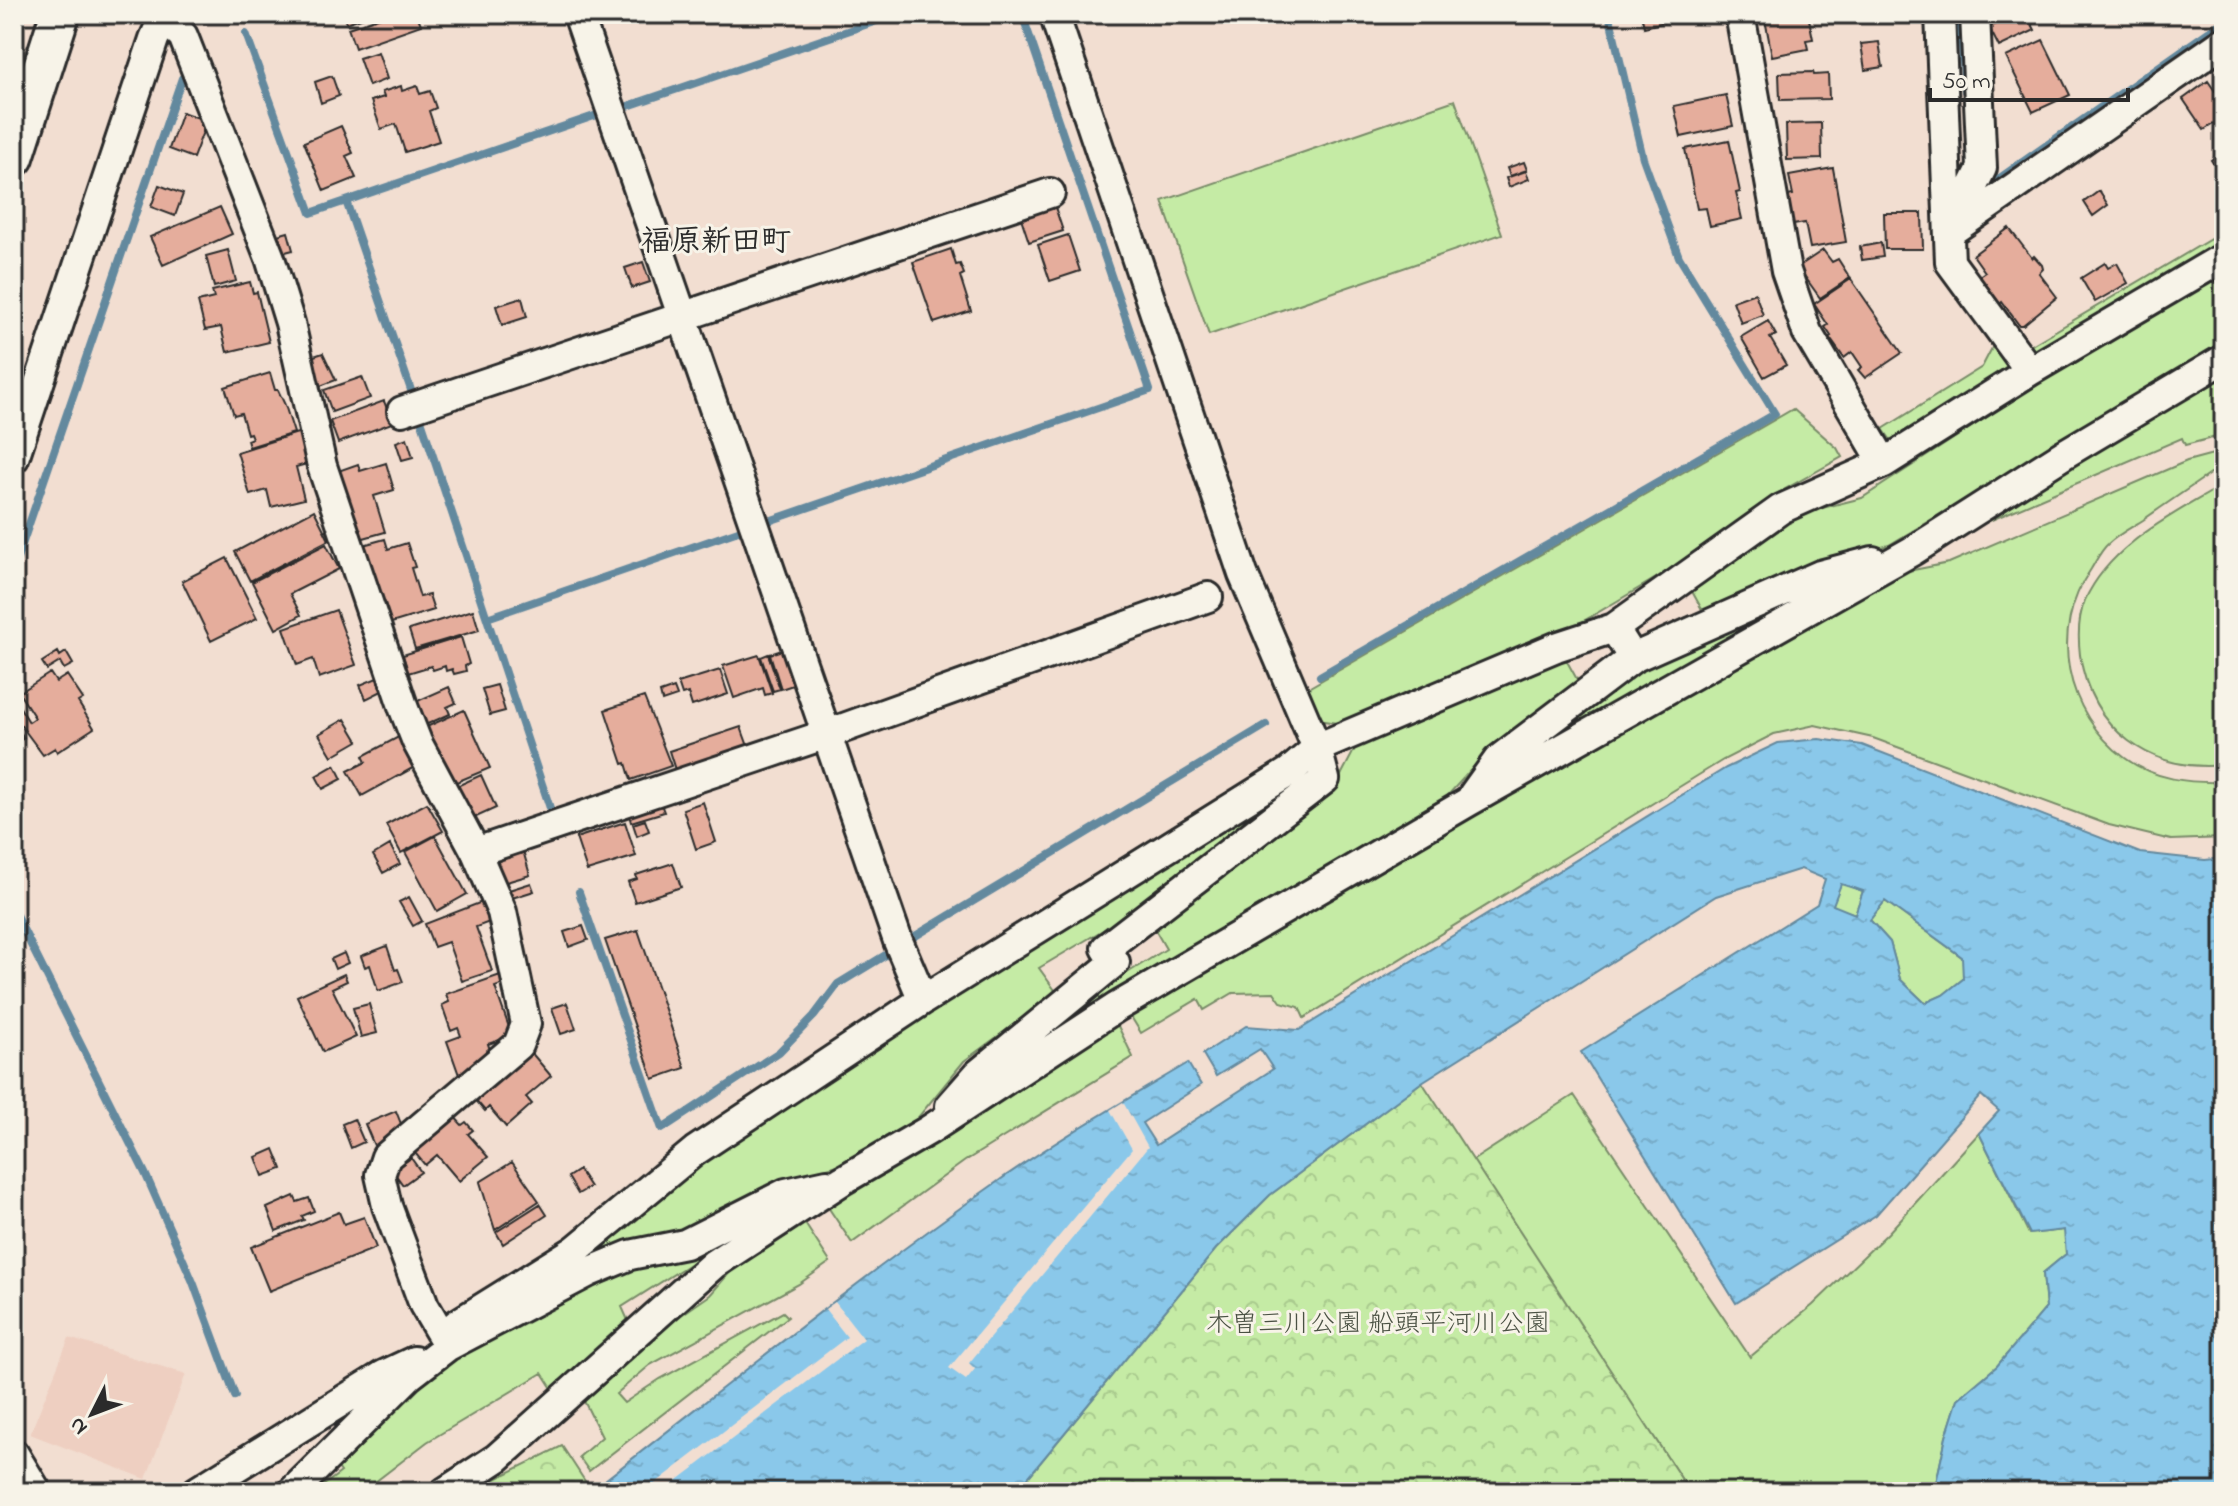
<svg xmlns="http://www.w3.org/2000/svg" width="2238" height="1506" font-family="'Indie Flower','Klee One',sans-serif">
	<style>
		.built { fill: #eecfc1 }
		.grass { fill: #c5eba5; stroke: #788b68; stroke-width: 2 }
		.park { fill: url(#park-crowns); stroke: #788b68; stroke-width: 2 }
		.water { fill: url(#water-ripples); stroke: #64899e; stroke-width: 2; fill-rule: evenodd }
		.pier { fill: #f2ded1 }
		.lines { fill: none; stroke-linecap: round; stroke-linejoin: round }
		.stream { stroke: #64899e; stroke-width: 8 }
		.building { fill: #e5ad9c; stroke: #2b2b2b; stroke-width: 2 }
		.street-casing { stroke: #2b2b2b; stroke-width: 34 }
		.secondary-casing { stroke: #2b2b2b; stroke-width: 44 }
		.street { stroke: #f7f3e8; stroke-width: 28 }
		.secondary { stroke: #f7f3e8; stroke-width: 38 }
		.labels { text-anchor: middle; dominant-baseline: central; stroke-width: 6; stroke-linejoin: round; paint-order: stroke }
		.park-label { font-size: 26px; fill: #4a5143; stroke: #f7f3e8 }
		.quarter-label { font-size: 30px; font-weight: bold; fill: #2b2b2b; stroke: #f7f3e8 }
	</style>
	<defs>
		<pattern id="park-crowns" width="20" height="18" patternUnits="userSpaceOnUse" patternTransform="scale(2)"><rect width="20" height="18" fill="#c5eba5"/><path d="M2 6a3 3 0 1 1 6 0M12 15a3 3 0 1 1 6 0" fill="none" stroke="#a9ca8e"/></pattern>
		<pattern id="water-ripples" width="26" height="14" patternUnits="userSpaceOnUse" patternTransform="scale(2)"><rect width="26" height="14" fill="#8ac8ea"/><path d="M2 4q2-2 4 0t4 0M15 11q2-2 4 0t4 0" fill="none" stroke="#77acc9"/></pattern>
	</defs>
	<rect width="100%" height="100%" fill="#f2ded1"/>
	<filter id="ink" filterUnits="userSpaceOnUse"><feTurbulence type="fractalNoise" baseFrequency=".0125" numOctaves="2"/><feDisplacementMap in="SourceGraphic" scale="16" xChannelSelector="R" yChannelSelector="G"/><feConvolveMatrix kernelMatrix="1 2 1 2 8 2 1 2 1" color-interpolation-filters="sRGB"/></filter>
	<g filter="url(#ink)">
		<path class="built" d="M 69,1338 L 186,1374 L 146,1479 L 30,1434 Z"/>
		<path class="grass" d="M 1455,100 L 1502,234 L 1209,335 L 1162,201 Z
			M 2224,231 L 2224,251 L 2040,358 L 2025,349 Z
			M 2224,267 L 2224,343 L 1889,545 L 1815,566 L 1705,615 L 1688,584 L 1782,518 L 1862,498 L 1993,413 L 2030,384 Z
			M 1993,346 L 2007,366 L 1982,387 L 1893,443 L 1883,429 L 1982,367 Z
			M 2224,373 L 2224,435 L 2185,445 L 2182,438 L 1966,531 L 2085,455 Z
			M 1793,409 L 1837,448 L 1842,457 L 1771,497 L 1688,559 L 1553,639 L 1343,724 L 1324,721 L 1303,691 Z
			M 2224,451 L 2224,464 C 2197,483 2170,501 2143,520 C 2132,527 2118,534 2108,544 C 2101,550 2096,561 2091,569 C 2048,631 2065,713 2125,758 C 2155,780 2189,783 2224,782 L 2224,838 L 2171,840 L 2109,825 L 1873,738 L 1815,725 L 1774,734 L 1723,760 L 1304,1018 L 1299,1007 L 1281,1002 L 1274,992 L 1233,993 L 1204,1010 L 1198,999 L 1141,1033 L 1130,1015 L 1438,832 L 1893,574 L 1949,563 L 2187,461 Z
			M 2224,484 L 2224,765 C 2150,773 2091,729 2080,655 C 2078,638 2078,617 2085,600 C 2111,543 2174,515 2224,484 Z
			M 1825,586 L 1516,760 L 1565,716 L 1646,666 Z
			M 1564,656 L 1579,683 L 1488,751 L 1439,805 L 996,1070 L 1058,1016 L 1166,949 L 1150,921 L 1338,781 L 1359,741 Z
			M 1314,768 L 1285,800 L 1150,902 L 1039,968 L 1057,993 L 964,1061 L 916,1120 L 849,1162 L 787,1179 L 678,1235 L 577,1266 L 599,1239 L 796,1093 Z
			M 1841,883 L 1863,891 L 1855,914 L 1832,906 Z
			M 1885,901 L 1963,958 L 1963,979 L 1943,995 L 1925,1003 L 1900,979 L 1890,942 L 1870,920 Z
			M 1117,1024 L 1133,1057 L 965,1161 L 852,1243 L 826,1204 Z
			M 1574,1095 L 1750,1357 L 1813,1305 L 1888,1233 L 1979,1133 L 2029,1234 L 2065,1230 L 2066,1254 L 2043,1273 L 2046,1308 L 1997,1366 L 1958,1399 L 1946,1437 L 1934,1492 L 1690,1492 L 1472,1161 Z
			M 781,1206 L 622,1307 L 631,1327 L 555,1393 L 542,1373 L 427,1442 L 362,1492 L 315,1492 L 341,1472 L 334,1462 L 461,1347 L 599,1272 Z
			M 802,1219 L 830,1262 L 799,1284 L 650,1365 L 616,1394 L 624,1403 L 660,1379 L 783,1312 L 788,1317 L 589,1471 L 579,1457 L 602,1437 L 581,1395 L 644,1341 L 710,1295 L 747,1253 Z"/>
		<path class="park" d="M 1422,1082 L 1690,1492 L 1016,1492 L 1216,1249 L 1270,1195 Z
			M 562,1446 L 592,1492 L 469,1492 Z"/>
		<path class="water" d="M 1819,739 L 1862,745 L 2140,853 L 2205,860 L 2224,858 L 2224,1492 L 1934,1492 L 1946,1437 L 1958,1399 L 1997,1366 L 2046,1308 L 2043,1273 L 2066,1254 L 2064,1230 L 2030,1234 L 1979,1133 L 1999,1111 L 1981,1095 L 1876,1215 L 1736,1303 L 1581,1052 L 1817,904 L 1825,879 L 1801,869 L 1716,896 L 1422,1082 L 1270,1195 L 1216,1249 L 1016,1492 L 594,1492 L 596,1487 C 725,1387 853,1283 987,1189 C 1051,1143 1121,1103 1188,1063 L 1201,1085 L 1142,1123 L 1156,1145 L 1273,1069 L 1260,1049 L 1216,1076 L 1203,1054 L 1246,1026 L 1299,1030 L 1726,768 L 1778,743 ZM 1841,884 L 1863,891 L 1855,914 L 1833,905 ZM 1885,901 L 1962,957 L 1963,979 L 1943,995 L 1925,1003 L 1900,979 L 1890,942 L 1870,920 Z"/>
		<path class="pier" d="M 1123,1102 L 1148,1147 L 969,1363 L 975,1369 L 966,1380 L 949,1368 L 1132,1149 L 1110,1110 Z
			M 835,1302 L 864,1339 L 662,1492 L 644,1492 L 847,1337 L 825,1309 Z"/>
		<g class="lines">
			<path class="stream" d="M 1960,14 L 1965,91
				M 246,34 L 311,213 L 597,115
				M 628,106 L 897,14
				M 1994,182 L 2224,21
				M 346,201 L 412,393
				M 420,417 L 551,811
				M 769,521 L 1150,390 L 1022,14
				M 14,568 L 182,78
				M 487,618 L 744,529
				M 1320,676 L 1775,414 L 1679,257 L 1643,158 L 1609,14
				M 579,892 L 662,1129 L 779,1052 L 814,1016 L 838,984 L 889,953
				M 14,911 L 145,1173 L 193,1282 L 235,1396
				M 907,941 L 1266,725"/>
		</g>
		<path class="building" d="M 343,14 L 373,14 L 346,23 Z
			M 390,14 L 417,14 L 421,25 L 355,48 L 348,28 Z
			M 1641,14 L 1686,14 L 1687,17 L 1644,27 Z
			M 1764,14 L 1808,14 L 1813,39 L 1806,40 L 1808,49 L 1772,56 Z
			M 2016,14 L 2027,14 L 2035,30 L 1999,47 L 1989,27 Z
			M 2043,40 L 2070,95 L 2033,112 L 2006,57 Z
			M 1879,42 L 1883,67 L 1865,70 L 1861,44 Z
			M 378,52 L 387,79 L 369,86 L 359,58 Z
			M 1813,72 L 1814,75 L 1828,74 L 1829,99 L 1780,100 L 1779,73 Z
			M 332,76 L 339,96 L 321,103 L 315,82 Z
			M 2208,81 L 2224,104 L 2224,117 L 2204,130 L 2183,99 Z
			M 401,86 L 402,91 L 417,86 L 420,94 L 430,91 L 436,108 L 429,111 L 439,141 L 405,152 L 396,124 L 381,129 L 371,101 L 384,97 L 382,92 Z
			M 1726,95 L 1733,126 L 1681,137 L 1674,106 Z
			M 182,112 L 207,121 L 193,158 L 169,149 Z
			M 1821,123 L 1822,159 L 1787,160 L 1786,124 Z
			M 341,126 L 353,153 L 346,156 L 356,178 L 324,191 L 304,142 Z
			M 1729,140 L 1740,192 L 1736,193 L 1742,219 L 1710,226 L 1706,208 L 1697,209 L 1685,149 Z
			M 2224,150 L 2224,179 L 2211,160 Z
			M 1524,162 L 1527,170 L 1510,176 L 1507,168 Z
			M 1833,168 L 1846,242 L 1810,248 L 1805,223 L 1793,225 L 1788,196 L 1793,195 L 1789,176 Z
			M 1526,171 L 1529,179 L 1509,187 L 1506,178 Z
			M 159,185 L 183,194 L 175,216 L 151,207 Z
			M 2099,191 L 2108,205 L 2093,216 L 2084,202 Z
			M 220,207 L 232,234 L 163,265 L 150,237 Z
			M 1055,207 L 1063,231 L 1029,242 L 1021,218 Z
			M 1884,213 L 1922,213 L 1923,249 L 1885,249 Z
			M 2009,228 L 2032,258 L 2034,256 L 2042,265 L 2043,269 L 2039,273 L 2057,297 L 2023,325 L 2019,325 L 2002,302 L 2000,304 L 1979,276 L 1985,272 L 1973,255 Z
			M 288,232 L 293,250 L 278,254 L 274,236 Z
			M 1068,235 L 1080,271 L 1050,281 L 1038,245 Z
			M 1881,243 L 1883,257 L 1862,260 L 1860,247 Z
			M 951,249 L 956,265 L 960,264 L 964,274 L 960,276 L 971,311 L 934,323 L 913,262 Z
			M 228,250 L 236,281 L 214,287 L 206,256 Z
			M 1823,250 L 1832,262 L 1838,259 L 1850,278 L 1820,298 L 1798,267 Z
			M 643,262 L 650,282 L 632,288 L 625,268 Z
			M 2105,263 L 2108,268 L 2117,263 L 2128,283 L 2095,302 L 2081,278 Z
			M 1851,279 L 1902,353 L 1865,378 L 1858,370 L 1862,367 L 1852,352 L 1844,358 L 1829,337 L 1831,336 L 1825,327 L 1828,325 L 1814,304 Z
			M 250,282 L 253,293 L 257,292 L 269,342 L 227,352 L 221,327 L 205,330 L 198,302 L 214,298 L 212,291 Z
			M 1755,293 L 1763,315 L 1741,323 L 1733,301 Z
			M 522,298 L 527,317 L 502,325 L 496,306 Z
			M 1768,321 L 1776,335 L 1770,338 L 1786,365 L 1764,377 L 1741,337 Z
			M 323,353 L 336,380 L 315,388 L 305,359 Z
			M 270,373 L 275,390 L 278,390 L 285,405 L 294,433 L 249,447 L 247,440 L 252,438 L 250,433 L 247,434 L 241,413 L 234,415 L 225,387 Z
			M 362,377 L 370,398 L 332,412 L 324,390 Z
			M 384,401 L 392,423 L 338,443 L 330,421 Z
			M 304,431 L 314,462 L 296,467 L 304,499 L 271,507 L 267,490 L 250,495 L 237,452 Z
			M 407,438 L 413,457 L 402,460 L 396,442 Z
			M 386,463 L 394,490 L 374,496 L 385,532 L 360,539 L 338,471 L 358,464 L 360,471 Z
			M 314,510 L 329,540 L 250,581 L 235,552 Z
			M 385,539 L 388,549 L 407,543 L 415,567 L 411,568 L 420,597 L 429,595 L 434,610 L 388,624 L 363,545 Z
			M 326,544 L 339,569 L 290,594 L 301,615 L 276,629 L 252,582 Z
			M 227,558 L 257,618 L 211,641 L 182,581 Z
			M 336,610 L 356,665 L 319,678 L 313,659 L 297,665 L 284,628 Z
			M 473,610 L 479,630 L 415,649 L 409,630 Z
			M 461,637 L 469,664 L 465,666 L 466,671 L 454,674 L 452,669 L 446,671 L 445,666 L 433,670 L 431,666 L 408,673 L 403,655 Z
			M 788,648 L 799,683 L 781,689 L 770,654 Z
			M 58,652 L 60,656 L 66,652 L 73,664 L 64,669 L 60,662 L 47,670 L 42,662 Z
			M 768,654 L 780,689 L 773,691 L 761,657 Z
			M 759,655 L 772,693 L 765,695 L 763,688 L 734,698 L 723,666 Z
			M 720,670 L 728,694 L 692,706 L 688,693 L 682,695 L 678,683 Z
			M 50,673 L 56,682 L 67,675 L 83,699 L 78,702 L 94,728 L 57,752 L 55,748 L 43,755 L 14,716 L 14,698 L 29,722 L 35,718 L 19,693 Z
			M 377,678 L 382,691 L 366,699 L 360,685 Z
			M 497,685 L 505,711 L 490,715 L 482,689 Z
			M 449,687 L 456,703 L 447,707 L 450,714 L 423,726 L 413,703 Z
			M 674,688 L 677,696 L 662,701 L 660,693 Z
			M 644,697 L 671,766 L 631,780 L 626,763 L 623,764 L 605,710 Z
			M 464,710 L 490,768 L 447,786 L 422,729 Z
			M 345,719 L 358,741 L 332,756 L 319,734 Z
			M 14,722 L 24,738 L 14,745 Z
			M 741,727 L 749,749 L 676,773 L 669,751 Z
			M 404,734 L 420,764 L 362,796 L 348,771 L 366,762 L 363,756 Z
			M 335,765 L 342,779 L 323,789 L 316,776 Z
			M 481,775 L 496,808 L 472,819 L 457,786 Z
			M 703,802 L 716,842 L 696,849 L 683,809 Z
			M 427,803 L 443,831 L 401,853 L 386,825 Z
			M 661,804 L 664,812 L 631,822 L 629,815 Z
			M 645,820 L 649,831 L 637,836 L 633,824 Z
			M 625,822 L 636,856 L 587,871 L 576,838 Z
			M 435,836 L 467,894 L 437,911 L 405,852 Z
			M 390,845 L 400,864 L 383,873 L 373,855 Z
			M 522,847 L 530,875 L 503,883 L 494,856 Z
			M 673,863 L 681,887 L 635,902 L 628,882 L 637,879 L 636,875 Z
			M 531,883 L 534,891 L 512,898 L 509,890 Z
			M 409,897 L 422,921 L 413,926 L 399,902 Z
			M 487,900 L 495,920 L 476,927 L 492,971 L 462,981 L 448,942 L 434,947 L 425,924 Z
			M 583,926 L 588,940 L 569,947 L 564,932 Z
			M 638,930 L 685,1068 L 653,1079 L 605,940 Z
			M 387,946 L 395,970 L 398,969 L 403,982 L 378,991 L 370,965 L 365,967 L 361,956 Z
			M 344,953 L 348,963 L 335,969 L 331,959 Z
			M 506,973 L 509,982 L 495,987 L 512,1036 L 488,1044 L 492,1056 L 482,1067 L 459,1075 L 447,1041 L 461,1036 L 458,1028 L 451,1031 L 442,1005 L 449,1002 L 446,994 Z
			M 344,974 L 347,981 L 332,988 L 356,1037 L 323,1052 L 297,996 Z
			M 567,1003 L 576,1029 L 561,1034 L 552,1008 Z
			M 369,1004 L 377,1033 L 361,1037 L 353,1008 Z
			M 524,1044 L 551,1076 L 526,1097 L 532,1104 L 506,1127 L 489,1107 L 485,1111 L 468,1091 Z
			M 396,1111 L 403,1129 L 392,1134 L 394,1140 L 375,1148 L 365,1124 Z
			M 451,1113 L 462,1125 L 466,1122 L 473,1130 L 468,1134 L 488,1157 L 459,1181 L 437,1155 L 425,1165 L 410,1147 Z
			M 354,1119 L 364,1142 L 351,1148 L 342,1124 Z
			M 274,1149 L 282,1169 L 263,1176 L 256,1157 Z
			M 411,1158 L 421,1172 L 403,1185 L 393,1171 Z
			M 512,1162 L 539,1201 L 495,1230 L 480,1182 Z
			M 579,1170 L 590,1187 L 578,1194 L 568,1177 Z
			M 294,1196 L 297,1202 L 309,1198 L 314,1211 L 302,1216 L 304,1220 L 276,1231 L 267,1208 Z
			M 540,1204 L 547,1215 L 503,1244 L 496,1232 Z
			M 339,1212 L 344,1224 L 364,1217 L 376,1248 L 269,1291 L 251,1247 Z"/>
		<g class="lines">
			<defs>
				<path id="street" d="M 578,14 L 898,941 L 923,1000
					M 1054,14 L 1243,574 L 1317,748 L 1556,647 L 1614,628 L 1633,658 L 1498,760 L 1473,795
					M 1740,14 L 1786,271 L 1807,332 L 1884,463
					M 1940,14 L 1950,262 L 2030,371
					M 164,18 L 183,36 L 270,258 L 290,323 L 322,466 L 404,709 L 417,742 L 476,852 L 502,912 L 526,1024 L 518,1045 L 386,1157 L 380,1175 L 387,1206 L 424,1305 L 448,1346 L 589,1272 L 630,1255 L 685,1244 L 786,1193 L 827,1184
					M 1952,228 L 1982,168 L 1975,14
					M 1950,232 L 2224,42
					M 402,411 L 1050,193
					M 14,458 L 154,39 L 165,14
					M 1614,628 L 1781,509 L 1884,463 L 2030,371 L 2224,257
					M 1633,658 L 1820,575 L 1873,561
					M 476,852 L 827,734 L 1208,597
					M 14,1454 L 37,1492
					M 196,1492 L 384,1375 L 414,1361
					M 292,1492 L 409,1376 L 448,1346 L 457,1324 L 574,1251 L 695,1151 L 923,1000 L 1289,772 L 1317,748 L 1325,779 L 1106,948 L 1115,962 L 978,1074 L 950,1106
					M 445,1492 L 497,1458 L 714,1264 L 843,1180 L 929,1130 L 1117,1007 L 1468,802 L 1914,550 L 2066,453 L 2224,359"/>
				<path id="secondary" d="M 14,157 L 60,14"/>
			</defs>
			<use href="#street" class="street-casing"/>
			<use href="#secondary" class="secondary-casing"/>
			<use href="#street" class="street"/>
			<use href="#secondary" class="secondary"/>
		</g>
	</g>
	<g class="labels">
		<g class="park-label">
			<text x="1378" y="1325">木曽三川公園 船頭平河川公園</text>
		</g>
		<g class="quarter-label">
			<text x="716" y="243">福原新田町</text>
		</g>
	</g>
	<rect width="2238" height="1506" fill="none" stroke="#f7f3e8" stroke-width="48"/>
	<rect x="24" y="24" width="2190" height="1458" fill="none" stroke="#2b2b2b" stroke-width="3" filter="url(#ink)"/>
	<g transform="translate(92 1414) rotate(228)" stroke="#f7f3e8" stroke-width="6" paint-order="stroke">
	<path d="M0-6L14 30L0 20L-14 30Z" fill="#2b2b2b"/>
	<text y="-12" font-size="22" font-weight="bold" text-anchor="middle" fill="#2b2b2b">N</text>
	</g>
	<path d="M1930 88v12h198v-12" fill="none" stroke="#2b2b2b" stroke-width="4"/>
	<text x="1942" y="88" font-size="24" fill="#2b2b2b" stroke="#f7f3e8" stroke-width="6" paint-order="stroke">50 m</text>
</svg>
